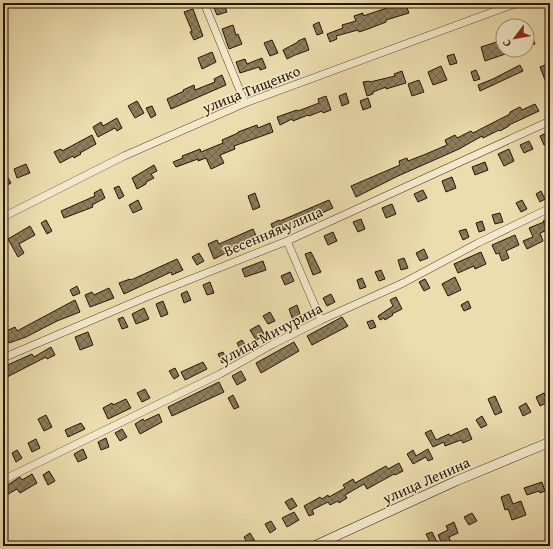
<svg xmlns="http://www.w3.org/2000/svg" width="553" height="549" font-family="'Gentium Book Plus',serif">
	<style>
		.building { fill: url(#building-cross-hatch); stroke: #251503 }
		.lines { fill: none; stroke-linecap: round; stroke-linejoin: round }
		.minor-casing { stroke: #57472e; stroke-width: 8 }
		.secondary-casing { stroke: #251503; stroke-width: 10 }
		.minor { stroke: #f3e9ca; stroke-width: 7 }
		.secondary { stroke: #f3e9ca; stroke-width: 9 }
		.labels { text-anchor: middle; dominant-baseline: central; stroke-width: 3; stroke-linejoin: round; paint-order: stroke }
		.street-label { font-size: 15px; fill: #251503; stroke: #f3e9ca }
	</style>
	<defs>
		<pattern id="building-cross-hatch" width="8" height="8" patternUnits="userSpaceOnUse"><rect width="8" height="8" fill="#8c7d5c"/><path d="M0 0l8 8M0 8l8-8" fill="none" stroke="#72654a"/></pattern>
	</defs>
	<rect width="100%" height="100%" fill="#ecddae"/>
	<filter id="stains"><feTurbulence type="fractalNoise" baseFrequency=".005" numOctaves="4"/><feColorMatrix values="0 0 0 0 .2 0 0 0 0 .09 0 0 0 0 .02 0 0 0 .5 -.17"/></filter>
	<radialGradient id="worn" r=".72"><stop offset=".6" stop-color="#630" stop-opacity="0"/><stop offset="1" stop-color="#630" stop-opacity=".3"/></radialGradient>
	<path class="building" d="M 405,3 L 409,13 L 386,20 L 386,22 L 368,29 L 359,32 L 358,30 L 336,36 L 337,39 L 330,42 L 327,34 L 343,28 L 342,25 L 356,21 L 354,16 L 363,13 L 363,16 L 393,6 L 394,7 Z
		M 224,4 L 227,12 L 217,15 L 214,8 Z
		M 193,9 L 203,36 L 194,40 L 190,32 L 192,31 L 184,12 Z
		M 319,22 L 323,33 L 317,35 L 313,25 Z
		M 527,24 L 535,44 L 527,46 Z
		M 233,25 L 236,35 L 238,34 L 242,44 L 229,49 L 222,29 Z
		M 305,38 L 309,50 L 295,55 L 287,59 L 283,50 L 298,42 L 298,41 Z
		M 272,40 L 278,53 L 270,56 L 264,43 Z
		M 503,40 L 503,50 L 514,51 L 485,61 L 481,47 Z
		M 212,52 L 216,62 L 202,69 L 198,58 Z
		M 454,54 L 457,63 L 450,65 L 447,56 Z
		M 262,58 L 266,68 L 260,70 L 259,67 L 240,73 L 236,62 L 245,59 L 247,64 Z
		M 550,63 L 550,78 L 545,80 L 540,67 Z
		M 520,65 L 523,71 L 480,91 L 478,85 L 493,79 Z
		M 441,66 L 447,80 L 433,85 L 428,72 Z
		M 476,70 L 480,79 L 474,81 L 471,72 Z
		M 402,71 L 406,83 L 386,89 L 386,87 L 373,92 L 373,94 L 367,96 L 363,82 L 369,81 L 370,82 L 395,76 L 394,74 Z
		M 222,75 L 226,85 L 171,109 L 167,99 L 184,91 L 183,90 L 194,85 L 195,90 L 215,82 L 214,79 Z
		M 419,80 L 424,92 L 412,96 L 408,84 Z
		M 346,93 L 349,103 L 342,106 L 339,96 Z
		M 326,96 L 331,110 L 323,113 L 322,111 L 309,116 L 308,115 L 293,121 L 292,119 L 280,125 L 277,117 L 297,110 L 298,111 L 319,103 L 318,99 Z
		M 368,98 L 371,107 L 363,110 L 360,101 Z
		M 137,101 L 144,113 L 135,118 L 128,106 Z
		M 535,104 L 539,111 L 509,125 L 509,126 L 500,131 L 499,130 L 483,138 L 482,136 L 459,149 L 398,176 L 356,197 L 351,186 L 400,165 L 399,161 L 407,158 L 408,161 L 426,154 L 447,145 L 445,140 L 455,135 L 457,138 L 471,131 L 473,133 L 510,114 L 510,112 L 520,107 L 522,110 Z
		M 152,106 L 156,115 L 151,118 L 146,108 Z
		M 117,118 L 122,128 L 117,131 L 115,128 L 98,137 L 93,127 L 101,122 L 103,126 Z
		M 270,123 L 273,132 L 234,146 L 235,149 L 220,155 L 224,163 L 211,169 L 206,158 L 198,161 L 198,159 L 176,167 L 173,162 L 183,158 L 182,156 L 195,151 L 200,149 L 201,152 L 223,143 L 222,140 L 238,133 L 238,132 L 257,125 L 258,128 Z
		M 550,131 L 550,143 L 544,145 L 540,136 Z
		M 92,135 L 96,144 L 80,153 L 81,154 L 74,158 L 73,156 L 60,163 L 54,152 L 61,149 L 62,151 Z
		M 529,141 L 533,149 L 524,153 L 520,145 Z
		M 509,149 L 514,161 L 504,166 L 498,154 Z
		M 485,162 L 488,170 L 475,175 L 472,167 Z
		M 26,164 L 30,173 L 17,178 L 14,169 Z
		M 154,165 L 157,171 L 151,174 L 154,178 L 146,182 L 146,184 L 137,189 L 132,178 Z
		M 3,170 L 11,183 L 3,187 Z
		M 452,177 L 456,188 L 446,192 L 442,181 Z
		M 119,186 L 124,196 L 119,199 L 114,188 Z
		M 101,189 L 105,198 L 92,205 L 93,207 L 64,218 L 61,211 L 95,196 L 94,193 Z
		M 423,190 L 427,198 L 418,202 L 414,194 Z
		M 541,191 L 545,199 L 540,202 L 536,194 Z
		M 255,193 L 260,207 L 253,210 L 248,196 Z
		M 138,200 L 142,209 L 133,213 L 129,205 Z
		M 329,200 L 333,208 L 275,234 L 271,224 L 279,220 L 280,221 Z
		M 522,200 L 527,209 L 521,212 L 516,203 Z
		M 392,204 L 396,214 L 386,218 L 382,208 Z
		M 500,213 L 503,222 L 495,224 L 492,215 Z
		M 550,218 L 550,229 L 540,233 L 543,241 L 527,249 L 523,241 L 533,237 L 529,228 L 544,222 L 543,221 Z
		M 361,219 L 365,229 L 358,232 L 353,222 Z
		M 46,220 L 52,231 L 47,234 L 41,223 Z
		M 482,221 L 485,230 L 479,232 L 476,223 Z
		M 30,226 L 35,235 L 19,244 L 24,253 L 18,257 L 8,239 Z
		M 253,229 L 258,240 L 248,244 L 247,242 L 214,259 L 208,244 L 217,240 L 219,244 Z
		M 466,229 L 469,237 L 463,240 L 459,231 Z
		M 333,232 L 337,241 L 328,245 L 324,236 Z
		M 515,235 L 519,245 L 506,251 L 509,258 L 502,261 L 499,253 L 496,254 L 492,245 Z
		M 424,249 L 428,258 L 420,261 L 416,253 Z
		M 311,252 L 321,272 L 313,275 L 305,254 Z
		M 481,252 L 486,264 L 475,269 L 474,266 L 458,273 L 454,264 Z
		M 199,253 L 204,261 L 197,265 L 192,257 Z
		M 404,258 L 408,268 L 401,270 L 398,260 Z
		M 177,259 L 183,270 L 172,275 L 171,272 L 124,294 L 119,283 L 130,279 L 131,280 Z
		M 263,261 L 266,270 L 245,277 L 242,269 Z
		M 381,270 L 385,279 L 379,281 L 375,272 Z
		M 290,272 L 294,281 L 285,285 L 281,276 Z
		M 455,277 L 461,290 L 448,296 L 442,284 Z
		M 362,278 L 366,287 L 360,289 L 357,280 Z
		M 425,279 L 430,288 L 424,291 L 419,282 Z
		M 210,282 L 214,293 L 207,295 L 203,285 Z
		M 77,286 L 80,293 L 73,296 L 70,290 Z
		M 109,288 L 114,298 L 90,307 L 85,295 L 92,292 L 94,295 Z
		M 187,291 L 191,300 L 184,303 L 181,294 Z
		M 331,294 L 335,302 L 327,306 L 323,298 Z
		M 396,297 L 402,309 L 392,314 L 393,315 L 385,320 L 384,318 L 380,320 L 378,316 L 393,306 L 390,300 Z
		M 75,300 L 80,312 L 57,321 L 26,337 L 9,343 L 4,332 L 15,327 L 17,331 Z
		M 163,301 L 168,314 L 161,317 L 156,304 Z
		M 468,301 L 471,308 L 464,311 L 461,305 Z
		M 297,305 L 301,317 L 293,320 L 289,309 Z
		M 144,308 L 149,319 L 136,324 L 132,314 Z
		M 270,312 L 275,321 L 268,324 L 263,316 Z
		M 123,317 L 128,327 L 122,329 L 118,319 Z
		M 342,317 L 348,326 L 312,345 L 307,336 Z
		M 373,320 L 376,327 L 370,329 L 367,322 Z
		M 259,325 L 265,336 L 256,340 L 250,330 Z
		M 88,332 L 93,345 L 80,350 L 75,337 Z
		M 242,340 L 247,348 L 241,351 L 237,343 Z
		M 294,342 L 299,351 L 261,373 L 256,363 Z
		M 51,347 L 55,355 L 47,359 L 46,357 L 7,377 L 3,367 L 32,354 L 34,357 Z
		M 223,352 L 227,360 L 222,363 L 218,354 Z
		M 203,362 L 207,369 L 185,380 L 181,372 Z
		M 175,368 L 179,376 L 174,379 L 169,371 Z
		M 241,371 L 246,380 L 237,385 L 232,376 Z
		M 219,382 L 224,392 L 172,416 L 168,407 Z
		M 145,389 L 150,398 L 142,402 L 137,393 Z
		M 544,393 L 548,402 L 540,406 L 536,397 Z
		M 233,395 L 239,407 L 234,409 L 228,398 Z
		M 495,396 L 502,412 L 495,415 L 488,399 Z
		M 126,399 L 131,408 L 108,419 L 103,408 L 112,403 L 113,405 Z
		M 526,403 L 531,412 L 523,416 L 519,407 Z
		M 159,414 L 162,422 L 140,434 L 135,424 L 143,419 L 144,421 Z
		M 46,415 L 52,427 L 44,431 L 38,419 Z
		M 482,416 L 487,425 L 481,428 L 476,420 Z
		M 81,423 L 85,429 L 68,437 L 65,430 Z
		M 467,428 L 472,439 L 463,443 L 461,440 L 445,446 L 444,442 L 433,447 L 425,433 L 431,430 L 436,440 L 449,434 L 450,436 Z
		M 122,429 L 127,437 L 120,441 L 115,433 Z
		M 106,438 L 109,447 L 101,450 L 98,442 Z
		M 36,439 L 40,448 L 32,452 L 28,443 Z
		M 83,449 L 87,458 L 78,462 L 74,454 Z
		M 428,449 L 433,459 L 428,461 L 426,457 L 413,464 L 407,454 L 413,450 L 416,456 Z
		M 17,450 L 22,458 L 16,462 L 12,453 Z
		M 399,463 L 403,471 L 395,475 L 394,474 L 367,489 L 364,484 L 345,495 L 347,498 L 339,503 L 338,501 L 330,505 L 328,502 L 312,510 L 314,514 L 309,516 L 304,506 L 315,500 L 320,497 L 322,499 L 328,495 L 329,497 L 345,488 L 343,485 L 353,479 L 355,483 L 386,466 L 388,469 Z
		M 49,471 L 55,481 L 48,485 L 43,475 Z
		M 32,474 L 37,483 L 20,493 L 17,489 L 3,497 L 3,488 L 20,477 L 22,480 Z
		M 542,482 L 545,491 L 540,493 L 539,491 L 527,495 L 524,488 Z
		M 509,494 L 513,504 L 521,501 L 526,515 L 512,520 L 508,509 L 505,510 L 501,497 Z
		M 292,498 L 297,506 L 290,510 L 285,502 Z
		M 294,512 L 299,520 L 287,527 L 282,518 Z
		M 472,513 L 477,521 L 469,525 L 464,517 Z
		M 271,521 L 276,529 L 270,533 L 265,524 Z
		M 454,522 L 458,533 L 449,537 L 451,543 L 443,546 L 438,535 L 448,530 L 446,526 Z
		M 432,532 L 437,542 L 431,544 L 426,534 Z
		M 250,533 L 256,543 L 249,546 L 244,537 Z"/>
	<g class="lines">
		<defs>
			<path id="minor" d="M 204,3 L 245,103
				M 3,217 L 124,156 L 245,103 L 517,3
				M 287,241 L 321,320
				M 3,358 L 151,295 L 287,241 L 550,121
				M 3,480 L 220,374 L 273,344 L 321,320 L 403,283 L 478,243 L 550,208"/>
			<path id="secondary" d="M 314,546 L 456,481 L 550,442"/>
		</defs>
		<use href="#minor" class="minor-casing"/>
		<use href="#secondary" class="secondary-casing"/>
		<use href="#minor" class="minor"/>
		<use href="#secondary" class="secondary"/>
	</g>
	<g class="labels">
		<g class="street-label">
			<text transform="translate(251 89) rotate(-22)">улица Тищенко</text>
			<text transform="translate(273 231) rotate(-23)">Весенняя улица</text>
			<text transform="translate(271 333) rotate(-28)">улица Мичурина</text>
			<text transform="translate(426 480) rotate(-24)">улица Ленина</text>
		</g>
	</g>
	<rect width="553" height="549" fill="none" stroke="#ecddae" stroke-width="16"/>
	<rect x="4" y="4" width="545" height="541" fill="none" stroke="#251503" stroke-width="2"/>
	<rect x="8" y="8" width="537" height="533" fill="none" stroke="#251503"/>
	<g transform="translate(515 38) rotate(238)"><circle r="19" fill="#f3e9ca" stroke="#a1947a"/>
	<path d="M0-3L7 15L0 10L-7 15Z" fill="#8f2418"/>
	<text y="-6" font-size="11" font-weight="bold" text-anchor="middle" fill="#251503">С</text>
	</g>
	<rect width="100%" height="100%" filter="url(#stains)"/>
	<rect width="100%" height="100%" fill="url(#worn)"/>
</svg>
